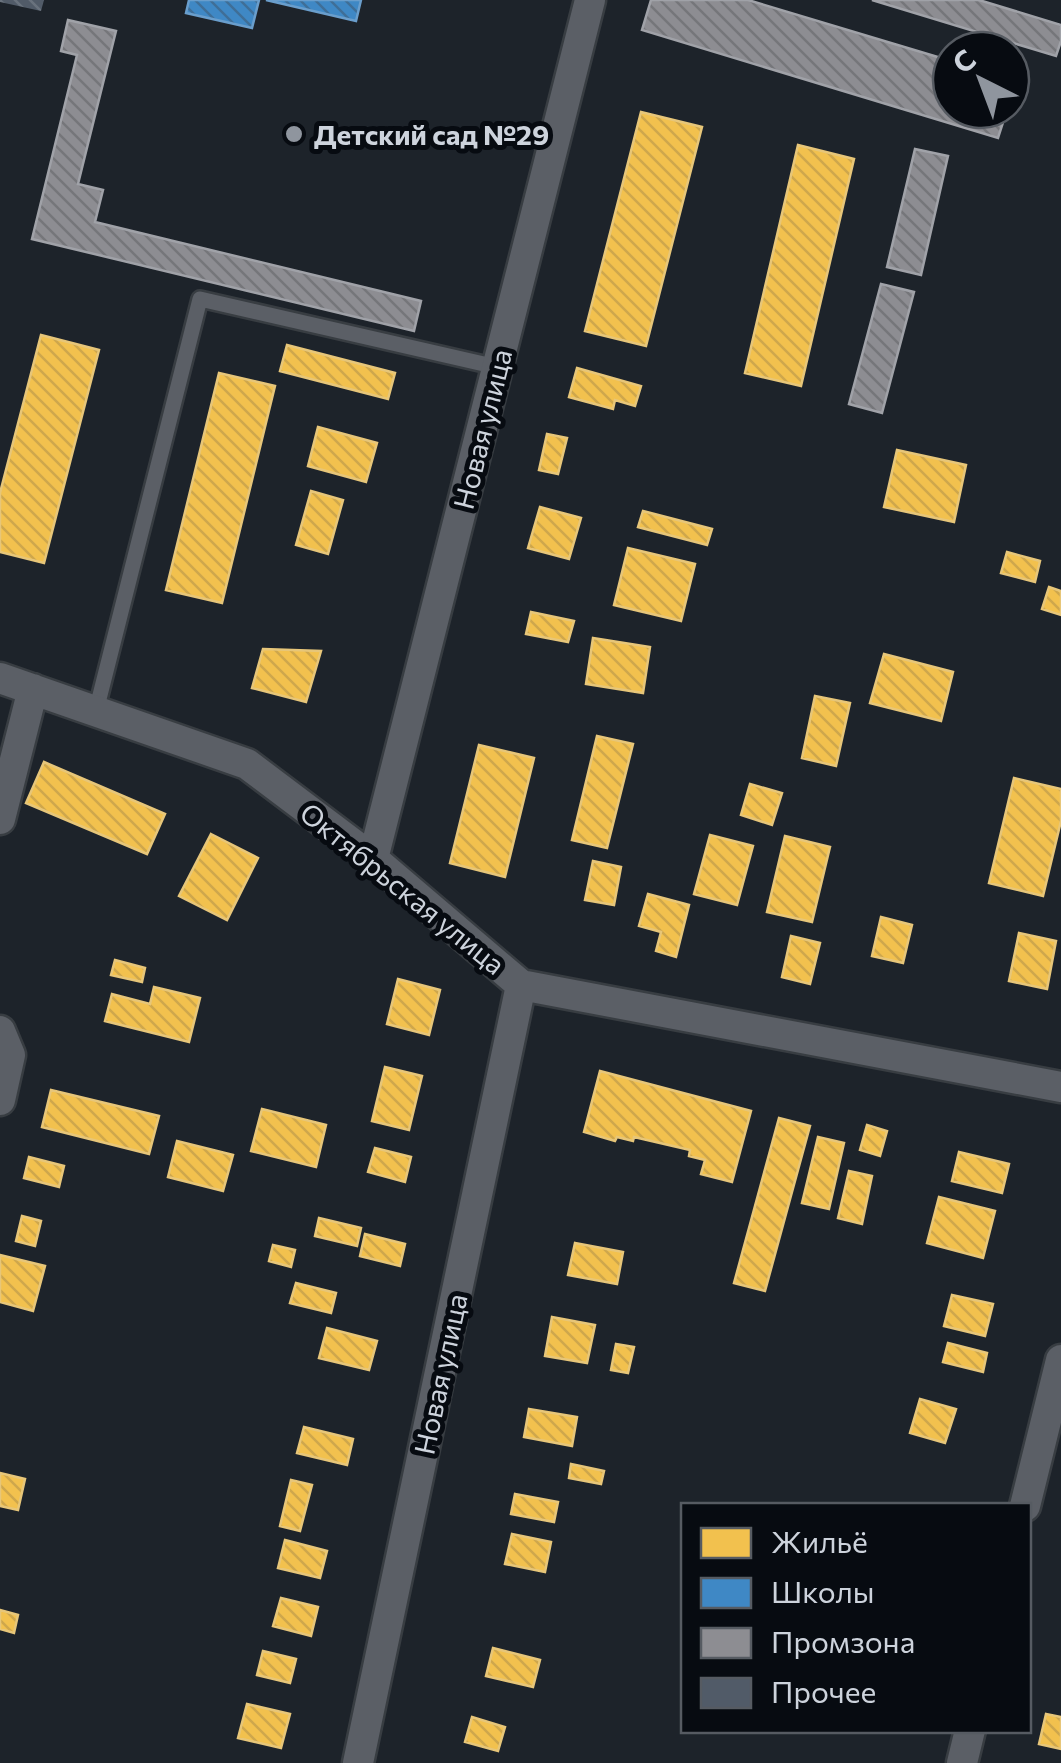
<svg xmlns="http://www.w3.org/2000/svg" width="1061" height="1763" font-family="Commissioner,sans-serif">
	<style>
		.homes { fill: url(#homes-back-hatch); stroke: #e7c679; stroke-width: 2.5 }
		.schools { fill: url(#schools-back-hatch); stroke: #6a9ecc; stroke-width: 2.5 }
		.industry { fill: url(#industry-back-hatch); stroke: #a0a2a8; stroke-width: 2.5 }
		.building { fill: url(#building-back-hatch) }
		.lines { fill: none; stroke-linecap: round; stroke-linejoin: round }
		.lane-casing { stroke: #383d42; stroke-width: 20 }
		.street-casing { stroke: #383d42; stroke-width: 35 }
		.lane { stroke: #5b5f66; stroke-width: 15 }
		.street { stroke: #5b5f66; stroke-width: 30 }
		.poi-dot { fill: #8f959e; stroke: #070b11; stroke-width: 4 }
		.labels { text-anchor: middle; dominant-baseline: central; stroke-width: 10; stroke-linejoin: round; paint-order: stroke }
		.poi-label { font-size: 28px; font-weight: bold; fill: #cdd3dc; stroke: #070b11; text-anchor: start }
		.street-label { font-size: 28px; fill: #cdd3dc; stroke: #070b11 }
	</style>
	<defs>
		<pattern id="homes-back-hatch" width="6" height="6" patternUnits="userSpaceOnUse" patternTransform="scale(2.5)"><rect width="6" height="6" fill="#f2c14e"/><path d="M-1 5l2 2M0 0l6 6M5-1l2 2" fill="none" stroke="#cea74c"/></pattern>
		<pattern id="schools-back-hatch" width="6" height="6" patternUnits="userSpaceOnUse" patternTransform="scale(2.5)"><rect width="6" height="6" fill="#3f88c5"/><path d="M-1 5l2 2M0 0l6 6M5-1l2 2" fill="none" stroke="#3f6e97"/></pattern>
		<pattern id="industry-back-hatch" width="6" height="6" patternUnits="userSpaceOnUse" patternTransform="scale(2.5)"><rect width="6" height="6" fill="#8d8d92"/><path d="M-1 5l2 2M0 0l6 6M5-1l2 2" fill="none" stroke="#75767a"/></pattern>
		<pattern id="building-back-hatch" width="6" height="6" patternUnits="userSpaceOnUse" patternTransform="scale(2.5)"><rect width="6" height="6" fill="#515b68"/><path d="M-1 5l2 2M0 0l6 6M5-1l2 2" fill="none" stroke="#69727d"/></pattern>
	</defs>
	<rect width="100%" height="100%" fill="#1d232a"/>
	<path class="homes" d="M 641,112 L 702,127 L 646,346 L 585,331 Z
		M 798,145 L 854,159 L 801,386 L 745,373 Z
		M 41,335 L 99,350 L 44,563 L 0,552 L 0,493 Z
		M 287,345 L 395,373 L 388,399 L 280,371 Z
		M 577,368 L 641,386 L 635,406 L 615,400 L 613,409 L 569,397 Z
		M 219,373 L 275,386 L 222,603 L 166,590 Z
		M 318,427 L 377,443 L 366,482 L 308,466 Z
		M 547,434 L 567,438 L 558,474 L 539,470 Z
		M 897,450 L 966,465 L 954,522 L 884,507 Z
		M 311,491 L 343,500 L 328,554 L 296,545 Z
		M 540,507 L 581,518 L 569,559 L 528,548 Z
		M 643,511 L 712,529 L 707,545 L 638,527 Z
		M 628,548 L 695,564 L 681,621 L 614,605 Z
		M 1007,552 L 1040,561 L 1035,582 L 1001,573 Z
		M 1049,587 L 1061,591 L 1061,615 L 1042,609 Z
		M 531,612 L 574,621 L 568,642 L 526,634 Z
		M 593,638 L 650,647 L 643,693 L 586,684 Z
		M 263,649 L 321,651 L 306,702 L 252,688 Z
		M 884,654 L 953,672 L 941,721 L 870,703 Z
		M 815,696 L 850,703 L 836,766 L 802,758 Z
		M 597,736 L 633,744 L 607,848 L 572,840 Z
		M 479,745 L 534,758 L 505,877 L 450,863 Z
		M 44,762 L 165,814 L 147,854 L 26,803 Z
		M 1014,778 L 1061,789 L 1061,821 L 1043,896 L 989,883 Z
		M 750,784 L 782,793 L 772,825 L 741,815 Z
		M 211,834 L 258,858 L 227,920 L 179,896 Z
		M 710,835 L 753,846 L 737,905 L 694,894 Z
		M 785,836 L 830,847 L 812,922 L 767,912 Z
		M 593,861 L 621,867 L 614,905 L 585,900 Z
		M 648,894 L 689,905 L 676,957 L 656,951 L 661,932 L 639,926 Z
		M 881,917 L 912,925 L 903,963 L 872,956 Z
		M 1019,933 L 1056,941 L 1047,989 L 1009,981 Z
		M 791,936 L 820,943 L 810,984 L 782,977 Z
		M 115,960 L 145,968 L 142,982 L 111,975 Z
		M 398,979 L 440,990 L 429,1035 L 387,1024 Z
		M 154,987 L 200,998 L 189,1042 L 105,1021 L 112,994 L 150,1004 Z
		M 385,1067 L 422,1076 L 409,1130 L 372,1121 Z
		M 600,1071 L 751,1111 L 732,1182 L 701,1174 L 705,1160 L 689,1156 L 690,1150 L 634,1137 L 633,1141 L 617,1137 L 615,1141 L 584,1132 Z
		M 51,1090 L 159,1116 L 149,1154 L 42,1127 Z
		M 262,1109 L 326,1125 L 316,1167 L 251,1151 Z
		M 779,1118 L 810,1126 L 765,1291 L 734,1283 Z
		M 867,1125 L 887,1131 L 880,1156 L 860,1150 Z
		M 818,1137 L 844,1143 L 829,1209 L 802,1203 Z
		M 177,1141 L 233,1155 L 223,1191 L 168,1177 Z
		M 375,1148 L 411,1157 L 405,1182 L 368,1172 Z
		M 959,1152 L 1009,1164 L 1002,1193 L 952,1181 Z
		M 29,1157 L 64,1166 L 59,1187 L 24,1178 Z
		M 849,1171 L 872,1176 L 862,1224 L 838,1218 Z
		M 939,1197 L 995,1211 L 983,1258 L 927,1243 Z
		M 22,1216 L 41,1221 L 35,1246 L 16,1241 Z
		M 319,1218 L 361,1228 L 357,1246 L 315,1236 Z
		M 365,1234 L 405,1244 L 400,1266 L 360,1256 Z
		M 575,1243 L 623,1252 L 617,1284 L 568,1275 Z
		M 273,1245 L 295,1250 L 291,1267 L 269,1261 Z
		M 0,1255 L 45,1266 L 33,1311 L 0,1302 Z
		M 296,1283 L 336,1293 L 331,1313 L 290,1303 Z
		M 952,1295 L 993,1304 L 985,1336 L 944,1326 Z
		M 552,1317 L 595,1325 L 587,1363 L 545,1356 Z
		M 327,1328 L 377,1341 L 369,1370 L 319,1358 Z
		M 948,1343 L 987,1353 L 983,1372 L 943,1362 Z
		M 616,1344 L 634,1347 L 628,1373 L 611,1370 Z
		M 920,1399 L 956,1409 L 945,1443 L 910,1433 Z
		M 529,1409 L 577,1417 L 572,1446 L 524,1437 Z
		M 304,1427 L 353,1439 L 347,1465 L 297,1453 Z
		M 571,1464 L 604,1471 L 601,1484 L 569,1478 Z
		M 0,1473 L 25,1479 L 18,1510 L 0,1506 Z
		M 291,1480 L 312,1485 L 300,1531 L 280,1526 Z
		M 515,1494 L 558,1502 L 554,1522 L 511,1514 Z
		M 512,1534 L 551,1542 L 545,1572 L 505,1564 Z
		M 285,1540 L 327,1551 L 320,1578 L 278,1568 Z
		M 281,1598 L 318,1607 L 311,1636 L 273,1626 Z
		M 0,1610 L 18,1615 L 14,1633 L 0,1629 Z
		M 493,1648 L 540,1660 L 533,1687 L 486,1676 Z
		M 263,1651 L 296,1659 L 290,1683 L 257,1675 Z
		M 247,1704 L 290,1714 L 281,1748 L 238,1738 Z
		M 1046,1714 L 1061,1717 L 1061,1749 L 1039,1744 Z
		M 472,1717 L 505,1727 L 498,1751 L 465,1742 Z"/>
	<path class="schools" d="M 189,0 L 259,0 L 252,28 L 186,13 Z
		M 266,0 L 361,0 L 356,21 Z"/>
	<path class="industry" d="M 651,0 L 748,0 L 951,61 L 951,110 L 1007,110 L 998,138 L 642,30 Z
		M 872,0 L 979,0 L 1061,25 L 1061,41 L 1056,56 Z
		M 68,20 L 116,31 L 78,184 L 103,190 L 95,222 L 421,301 L 414,331 L 32,239 L 77,55 L 61,51 Z
		M 915,149 L 948,156 L 921,275 L 887,267 Z
		M 881,284 L 914,292 L 882,413 L 849,404 Z"/>
	<path class="building" d="M 0,0 L 44,0 L 41,11 L 0,2 Z"/>
	<g class="lines">
		<defs>
			<path id="lane" d="M 96,711 L 200,299 L 497,367"/>
			<path id="street" d="M 0,678 L 247,764 L 373,859 L 521,985 L 1061,1087
				M 0,819 L 33,689
				M 373,859 L 590,0
				M 0,1031 L 10,1055 L 0,1100
				M 1025,1506 L 1061,1360
				M 358,1763 L 521,985
				M 962,1763 L 970,1730"/>
		</defs>
		<use href="#lane" class="lane-casing"/>
		<use href="#street" class="street-casing"/>
		<use href="#lane" class="lane"/>
		<use href="#street" class="street"/>
	</g>
	<circle class="poi-dot" cx="294" cy="134" r="10"/>
	<g class="labels">
		<g class="poi-label">
			<text x="314" y="134">Детский сад №29</text>
		</g>
		<g class="street-label">
			<text transform="translate(482 429) rotate(-76)">Новая улица</text>
			<text transform="translate(403 888) rotate(39)">Октябрьская улица</text>
			<text transform="translate(440 1374) rotate(-78)">Новая улица</text>
		</g>
	</g>
	<rect x="681" y="1503" width="350" height="230" fill="#070b11" stroke="#565b62" stroke-width="2.5"/>
	<rect x="701" y="1528" width="50" height="30" fill="#f2c14e" stroke="#565b62" stroke-width="2.5"/>
	<text x="771" y="1553" font-size="30" fill="#cdd3dc">Жильё</text>
	<rect x="701" y="1578" width="50" height="30" fill="#3f88c5" stroke="#565b62" stroke-width="2.5"/>
	<text x="771" y="1603" font-size="30" fill="#cdd3dc">Школы</text>
	<rect x="701" y="1628" width="50" height="30" fill="#8d8d92" stroke="#565b62" stroke-width="2.5"/>
	<text x="771" y="1653" font-size="30" fill="#cdd3dc">Промзона</text>
	<rect x="701" y="1678" width="50" height="30" fill="#515b68" stroke="#565b62" stroke-width="2.5"/>
	<text x="771" y="1703" font-size="30" fill="#cdd3dc">Прочее</text>
	<g transform="translate(981 80) rotate(318)"><circle r="48" fill="#070b11" stroke="#565b62" stroke-width="2.5"/>
	<path d="M0-8L18 38L0 25L-18 38Z" fill="#8f959e"/>
	<text y="-15" font-size="28" font-weight="bold" text-anchor="middle" fill="#cdd3dc">С</text>
	</g>
</svg>
